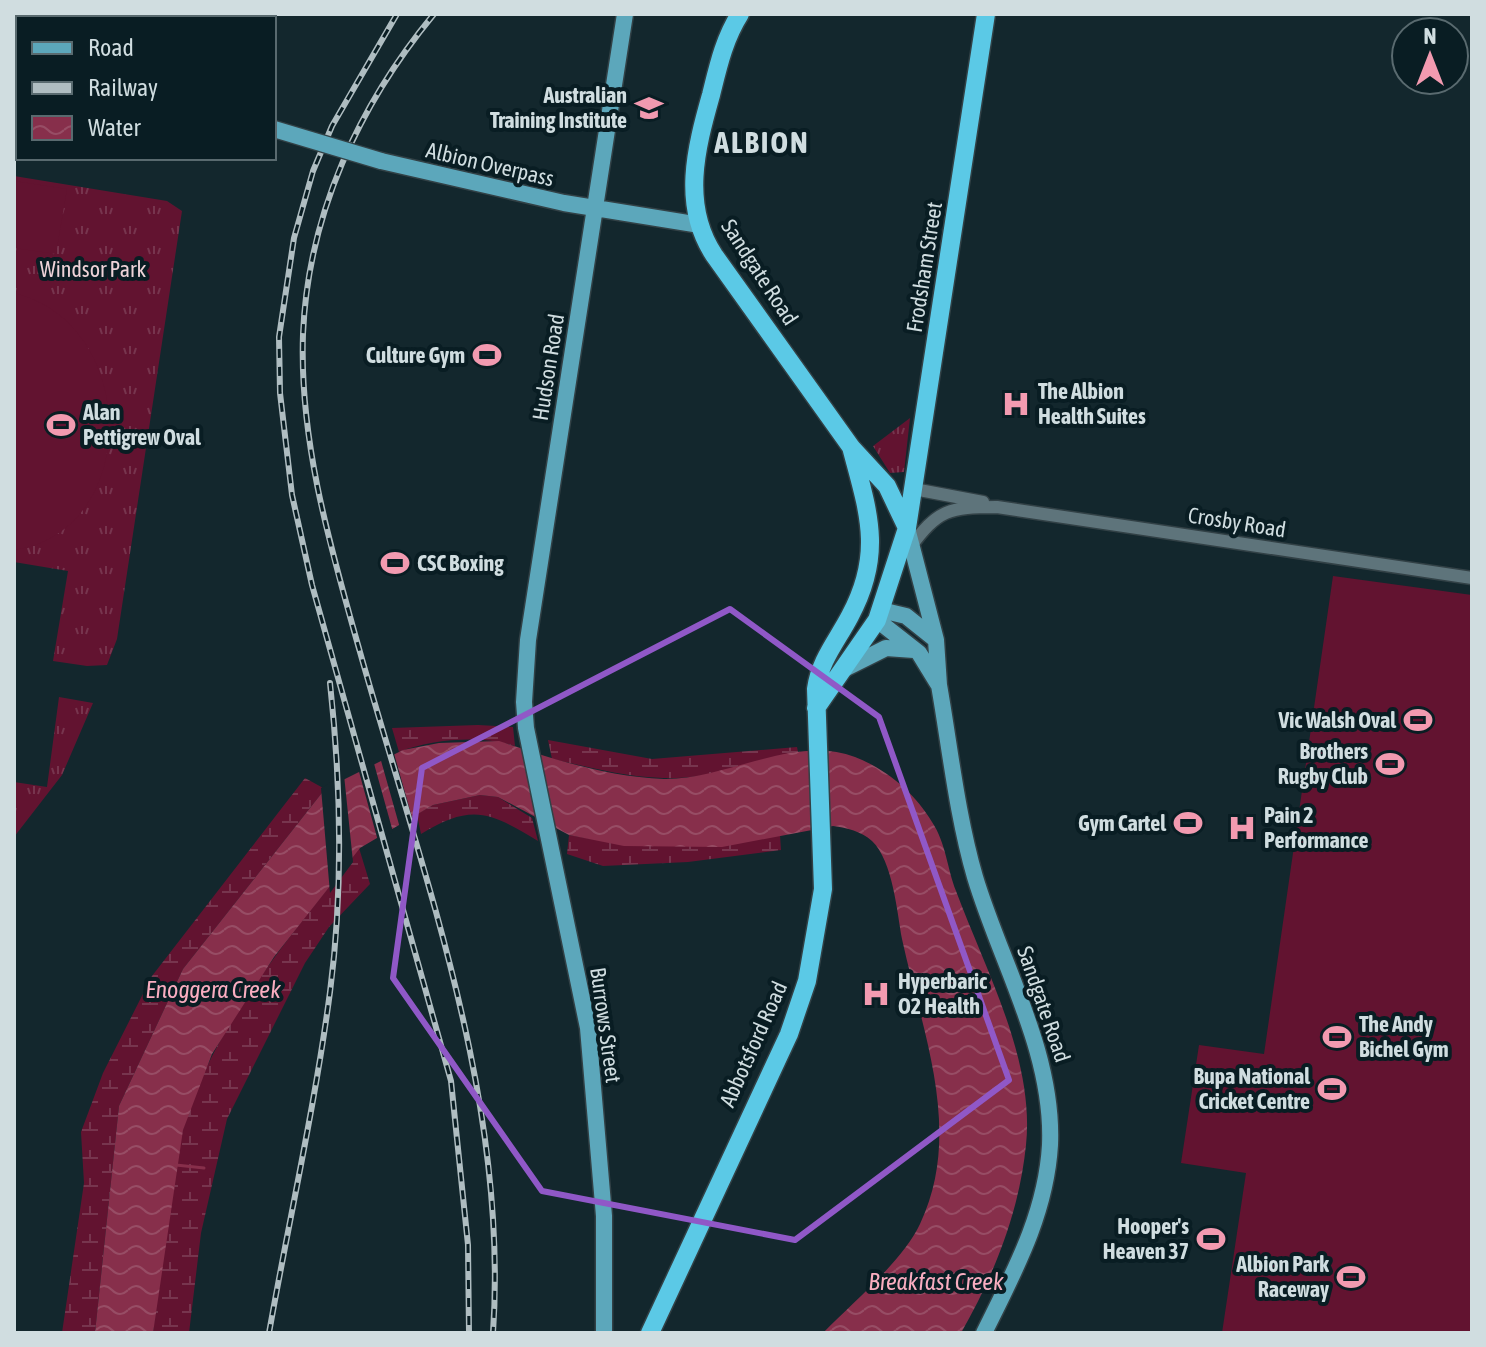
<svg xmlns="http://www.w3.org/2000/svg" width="1486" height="1347" font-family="'Asap Condensed',sans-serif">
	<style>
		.grass { fill: url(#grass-tufts) }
		.wetland { fill: url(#wetland-marsh) }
		.garden { fill: #621330 }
		.water { fill: url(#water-waves) }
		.pier { fill: #13272d }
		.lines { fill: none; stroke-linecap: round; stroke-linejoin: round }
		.stream { stroke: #872f4b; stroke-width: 3 }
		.minor-casing { stroke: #324146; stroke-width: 15 }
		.major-casing { stroke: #324146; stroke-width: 19 }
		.highway-casing { stroke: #324146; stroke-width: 21 }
		.minor { stroke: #5e747b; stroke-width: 12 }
		.major { stroke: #5ca7bb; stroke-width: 16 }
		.highway { stroke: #5bc9e6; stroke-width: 18 }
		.rail-casing { stroke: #afbdc1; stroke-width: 6 }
		.rail { stroke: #091d23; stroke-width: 3; stroke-dasharray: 9; stroke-linecap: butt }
		.major-bridge-casing { stroke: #324146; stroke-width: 19; stroke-linecap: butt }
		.major-bridge { stroke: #5ca7bb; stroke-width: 16 }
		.marked { fill: none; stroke: #9058c7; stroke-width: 6; stroke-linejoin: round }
		.labels { text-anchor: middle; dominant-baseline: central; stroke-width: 8; stroke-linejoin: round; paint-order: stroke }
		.poi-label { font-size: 22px; font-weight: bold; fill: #d0dde0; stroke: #091d23; text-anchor: end }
		.street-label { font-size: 22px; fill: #d0dde0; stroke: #091d23 }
		.park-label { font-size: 22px; fill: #eed3d8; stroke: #091d23 }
		.water-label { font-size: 24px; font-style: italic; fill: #f9adc0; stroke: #091d23 }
		.district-label { font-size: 30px; font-weight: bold; letter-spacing: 2px; fill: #d0dde0; stroke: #091d23 }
	</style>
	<defs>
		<pattern id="grass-tufts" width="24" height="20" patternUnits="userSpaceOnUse" patternTransform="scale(2)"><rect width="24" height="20" fill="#621330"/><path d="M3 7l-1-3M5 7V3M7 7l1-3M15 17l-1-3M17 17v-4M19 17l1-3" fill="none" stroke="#77354e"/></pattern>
		<pattern id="wetland-marsh" width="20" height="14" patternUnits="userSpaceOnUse" patternTransform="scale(2)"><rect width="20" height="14" fill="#621330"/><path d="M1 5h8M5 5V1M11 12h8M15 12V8" fill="none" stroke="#77354e"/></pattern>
		<pattern id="water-waves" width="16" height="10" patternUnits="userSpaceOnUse" patternTransform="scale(2)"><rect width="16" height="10" fill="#872f4b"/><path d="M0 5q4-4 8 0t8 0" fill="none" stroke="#974d65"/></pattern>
	</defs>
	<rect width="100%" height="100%" fill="#13272d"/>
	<path class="grass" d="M 14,176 L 167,201 L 182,211 L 117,639 L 107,665 L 87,666 L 53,661 L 68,571 L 14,562 Z
		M 910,418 L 904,472 L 890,473 L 873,446 Z
		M 59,697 L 93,703 L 62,775 L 14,837 L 14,782 L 47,787 Z"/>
	<path class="wetland" d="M 478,725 L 513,727 L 515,746 C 482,735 432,739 399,752 L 392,728 Z
		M 548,740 L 652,759 L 797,747 L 798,752 C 755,763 708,780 663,778 C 625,777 589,767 552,759 Z
		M 305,778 L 325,789 L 183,969 L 119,1106 L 95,1333 L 62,1333 L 84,1183 L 81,1132 L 103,1073 L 152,976 Z
		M 480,795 L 498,797 L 532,818 L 538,841 C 490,812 472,803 421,834 L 417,814 L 433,805 Z
		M 569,835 C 645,849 705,850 780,835 L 781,850 L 688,862 L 603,866 L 567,854 Z
		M 359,848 L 370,884 L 329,927 L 305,963 L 227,1119 L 201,1233 L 189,1333 L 153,1333 C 160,1269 165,1190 183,1129 C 214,1021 293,935 359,848 Z"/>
	<path class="garden" d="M 14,181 L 67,189 L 56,254 L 14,248 Z
		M 14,293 C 141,324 141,532 14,550 Z
		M 1333,576 L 1472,595 L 1472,1333 L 1222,1333 L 1246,1173 L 1181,1163 L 1199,1045 L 1264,1054 Z"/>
	<path class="water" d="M 499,741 C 552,759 608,777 664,779 C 726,780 794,734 855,757 C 886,769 915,793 932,822 C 946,843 947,868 956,891 C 985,969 1035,1060 1026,1145 C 1019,1213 994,1275 961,1333 L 823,1333 C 852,1303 902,1262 920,1224 C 964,1131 922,1032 902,939 C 897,912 893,861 872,841 C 861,831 847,828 833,826 L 722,847 L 624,846 L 569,835 L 498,797 L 480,795 L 433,805 L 360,848 L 274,957 L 212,1054 L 183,1130 L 153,1333 L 95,1333 L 119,1106 L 183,969 L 325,789 L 403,750 L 439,743 Z"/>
	<path class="pier" d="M 393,750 L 413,821 L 400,828 L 380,757 Z
		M 373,760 L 393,832 L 378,841 L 358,768 Z
		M 344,775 L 353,862 L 330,893 L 321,788 Z"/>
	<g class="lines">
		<path class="stream" d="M 176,1165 L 204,1168"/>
		<defs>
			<path id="minor" d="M 914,489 L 983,502
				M 909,549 C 938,509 949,507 997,507 L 1472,578"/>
			<path id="major" d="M 27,14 L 35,18
				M 14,24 L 18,26
				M 381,161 L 564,203 L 700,225
				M 907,528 L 936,640 L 939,685 C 950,748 957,815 975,877 C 1001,964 1054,1052 1050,1145 C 1046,1214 1014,1272 984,1333
				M 881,610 L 906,616 L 936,640
				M 877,620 L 919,653 L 938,684
				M 846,668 L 886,648 L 914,650
				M 604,1333 L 604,1216 L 588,1028 L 526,728 L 524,702 L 528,640 L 625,14"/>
			<path id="highway" d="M 740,14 C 724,39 718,67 711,95 C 696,148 681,205 714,255 L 851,447 L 887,486 L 907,528
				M 816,708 L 877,620 L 907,528 L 986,14
				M 650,1333 L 789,1034 L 807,981 L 823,889 L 816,689 C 820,660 837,641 850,616 C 884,553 868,511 851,447"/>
		</defs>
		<use href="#minor" class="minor-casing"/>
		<use href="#major" class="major-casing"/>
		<use href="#highway" class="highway-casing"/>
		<use href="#minor" class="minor"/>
		<use href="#major" class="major"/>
		<use href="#highway" class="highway"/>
		<defs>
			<path id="rail" d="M 397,14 L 332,126 L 313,171 L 294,238 L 279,337 L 280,393 L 292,495 L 312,585 L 451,1081 L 468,1245 L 469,1333
				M 434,14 C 359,105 308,214 303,334 C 299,442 331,549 360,652 C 422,873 509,1100 493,1333
				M 269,1333 C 289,1220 315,1106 330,992 C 343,892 341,784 330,683"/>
		</defs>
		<use href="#rail" class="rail-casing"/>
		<use href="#rail" class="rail"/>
		<defs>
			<path id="major-bridge" d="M 274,129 L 381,161"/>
		</defs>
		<use href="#major-bridge" class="major-bridge-casing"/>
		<use href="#major-bridge" class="major-bridge"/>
	</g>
	<path class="marked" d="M 730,609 L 879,717 L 1009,1080 L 795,1240 L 542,1191 L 393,978 L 422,768 Z"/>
	<defs>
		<symbol id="university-bare" viewBox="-9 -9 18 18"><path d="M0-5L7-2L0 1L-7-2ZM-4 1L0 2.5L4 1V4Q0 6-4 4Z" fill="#f29ab0" stroke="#091d23" stroke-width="2.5" paint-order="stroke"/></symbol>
		<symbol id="stadium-bare" viewBox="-9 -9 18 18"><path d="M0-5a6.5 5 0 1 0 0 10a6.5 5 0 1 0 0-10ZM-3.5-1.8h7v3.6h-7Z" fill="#f29ab0" stroke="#091d23" stroke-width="2.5" paint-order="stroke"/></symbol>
		<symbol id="hospital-bare" viewBox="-9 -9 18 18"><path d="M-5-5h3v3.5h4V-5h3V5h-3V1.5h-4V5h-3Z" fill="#f29ab0" stroke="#091d23" stroke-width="2.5" paint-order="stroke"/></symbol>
	</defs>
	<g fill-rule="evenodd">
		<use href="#university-bare" x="629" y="88" width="40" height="40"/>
		<use href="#stadium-bare" x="467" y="335" width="40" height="40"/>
		<use href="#hospital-bare" x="996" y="384" width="40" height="40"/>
		<use href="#stadium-bare" x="41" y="405" width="40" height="40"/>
		<use href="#stadium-bare" x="375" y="543" width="40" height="40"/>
		<use href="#stadium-bare" x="1398" y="700" width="40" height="40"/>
		<use href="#stadium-bare" x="1370" y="744" width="40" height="40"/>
		<use href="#stadium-bare" x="1168" y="803" width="40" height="40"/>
		<use href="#hospital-bare" x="1222" y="808" width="40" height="40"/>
		<use href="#hospital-bare" x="856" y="974" width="40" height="40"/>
		<use href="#stadium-bare" x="1317" y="1017" width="40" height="40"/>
		<use href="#stadium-bare" x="1312" y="1069" width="40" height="40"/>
		<use href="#stadium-bare" x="1191" y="1219" width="40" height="40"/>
		<use href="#stadium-bare" x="1331" y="1257" width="40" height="40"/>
	</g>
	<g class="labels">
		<g class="poi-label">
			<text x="627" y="95">Australian<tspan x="627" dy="25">Training Institute</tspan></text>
			<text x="465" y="355">Culture Gym</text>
			<text x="1038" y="391" text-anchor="start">The Albion<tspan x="1038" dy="25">Health Suites</tspan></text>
			<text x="83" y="412" text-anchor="start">Alan<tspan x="83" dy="25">Pettigrew Oval</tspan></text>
			<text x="417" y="563" text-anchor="start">CSC Boxing</text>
			<text x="1396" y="720">Vic Walsh Oval</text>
			<text x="1368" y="751">Brothers<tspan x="1368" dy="25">Rugby Club</tspan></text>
			<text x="1264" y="815" text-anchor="start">Pain 2<tspan x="1264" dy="25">Performance</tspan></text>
			<text x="1166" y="823">Gym Cartel</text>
			<text x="898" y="981" text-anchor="start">Hyperbaric<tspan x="898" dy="25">O2 Health</tspan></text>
			<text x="1359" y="1024" text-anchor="start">The Andy<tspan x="1359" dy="25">Bichel Gym</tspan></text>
			<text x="1310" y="1076">Bupa National<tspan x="1310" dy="25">Cricket Centre</tspan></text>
			<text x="1189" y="1226">Hooper's<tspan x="1189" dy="25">Heaven 37</tspan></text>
			<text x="1329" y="1264">Albion Park<tspan x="1329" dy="25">Raceway</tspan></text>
		</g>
		<g class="street-label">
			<text transform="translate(490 164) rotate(13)">Albion Overpass</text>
			<text transform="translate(924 267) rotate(-81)">Frodsham Street</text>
			<text transform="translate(760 272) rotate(57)">Sandgate Road</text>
			<text transform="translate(548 367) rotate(-81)">Hudson Road</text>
			<text transform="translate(1237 522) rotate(9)">Crosby Road</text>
			<text transform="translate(1044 1004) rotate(71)">Sandgate Road</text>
			<text transform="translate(606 1025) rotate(82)">Burrows Street</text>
			<text transform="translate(753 1044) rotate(-66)">Abbotsford Road</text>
		</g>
		<g class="park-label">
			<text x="93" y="269">Windsor Park</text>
		</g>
		<g class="water-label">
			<text x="213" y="989">Enoggera Creek</text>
			<text x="936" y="1281">Breakfast Creek</text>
		</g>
		<g class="district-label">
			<text x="762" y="142">ALBION</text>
		</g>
	</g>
	<rect width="1486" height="1347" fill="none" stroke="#d0dde0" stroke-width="32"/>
	<rect x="16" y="16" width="260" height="144" fill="#091d23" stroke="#596a6f" stroke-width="2"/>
	<rect x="32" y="42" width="40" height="12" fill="#5ca7bb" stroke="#596a6f" stroke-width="2"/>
	<text x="88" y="56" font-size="24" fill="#d0dde0">Road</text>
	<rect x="32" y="82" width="40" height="12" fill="#afbdc1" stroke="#596a6f" stroke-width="2"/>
	<text x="88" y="96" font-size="24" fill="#d0dde0">Railway</text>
	<rect x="32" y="116" width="40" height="24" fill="url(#water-waves)" stroke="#596a6f" stroke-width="2"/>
	<text x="88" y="136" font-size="24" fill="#d0dde0">Water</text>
	<g transform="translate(1430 56)"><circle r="38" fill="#091d23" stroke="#596a6f" stroke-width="2"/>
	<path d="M0-6L14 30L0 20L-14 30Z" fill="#f29ab0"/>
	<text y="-12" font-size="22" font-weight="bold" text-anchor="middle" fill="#d0dde0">N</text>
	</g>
</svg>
